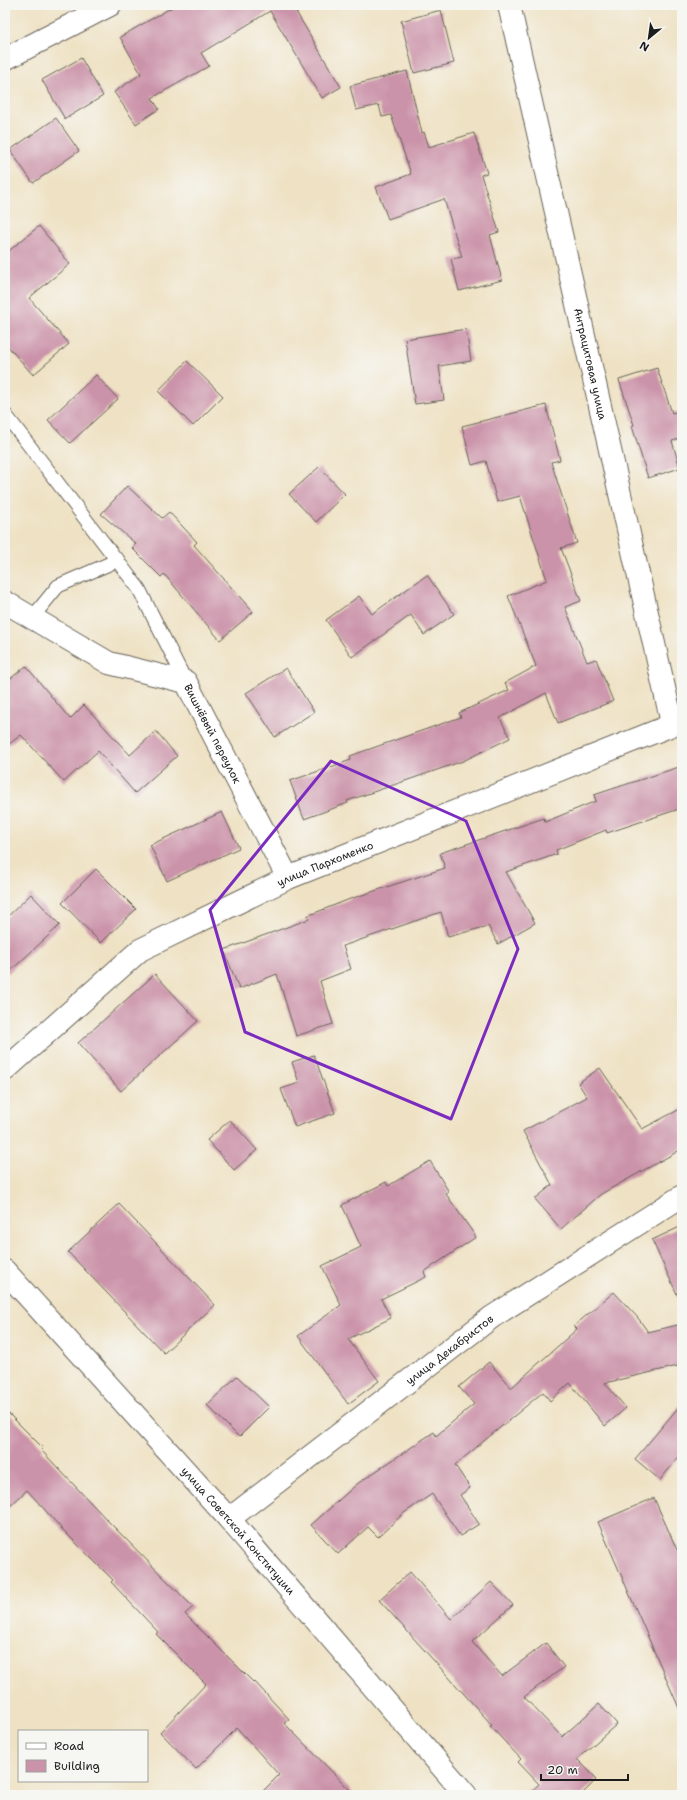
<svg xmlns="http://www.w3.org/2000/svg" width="687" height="1800" font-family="'Shantell Sans',sans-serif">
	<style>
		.building { fill: #cb93a9 }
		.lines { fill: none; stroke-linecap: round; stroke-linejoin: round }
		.service-casing { stroke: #666157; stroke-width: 15 }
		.minor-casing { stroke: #666157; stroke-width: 24 }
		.service { stroke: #fff; stroke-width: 13 }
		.minor { stroke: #fff; stroke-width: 22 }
		.marked { fill: none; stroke: #7b2cbf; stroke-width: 3; stroke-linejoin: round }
		.labels { text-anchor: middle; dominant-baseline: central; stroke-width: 4; stroke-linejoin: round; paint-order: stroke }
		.street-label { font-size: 11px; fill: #1c1c1c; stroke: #f6f6f2 }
	</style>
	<rect width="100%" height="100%" fill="#f6f6f2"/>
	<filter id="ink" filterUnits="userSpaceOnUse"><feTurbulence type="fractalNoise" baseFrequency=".025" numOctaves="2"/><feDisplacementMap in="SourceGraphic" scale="8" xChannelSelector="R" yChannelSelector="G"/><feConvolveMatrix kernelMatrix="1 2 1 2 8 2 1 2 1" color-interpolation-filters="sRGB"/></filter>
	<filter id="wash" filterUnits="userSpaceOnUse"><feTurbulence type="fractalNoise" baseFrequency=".012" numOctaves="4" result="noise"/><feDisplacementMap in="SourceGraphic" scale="16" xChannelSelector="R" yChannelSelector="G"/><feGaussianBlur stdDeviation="0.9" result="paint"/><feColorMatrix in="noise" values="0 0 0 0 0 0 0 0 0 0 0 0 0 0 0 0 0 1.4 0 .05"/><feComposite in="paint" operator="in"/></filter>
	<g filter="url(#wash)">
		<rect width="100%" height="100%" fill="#efe2c4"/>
		<g id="blocks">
			<path class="building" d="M 176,5 L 292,5 L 341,87 L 322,98 L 270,11 L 201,53 L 209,66 L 152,98 L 159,109 L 136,124 L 114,92 L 141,74 L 120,37 Z
				M 441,10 L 454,63 L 414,73 L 401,21 Z
				M 81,58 L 103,96 L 65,119 L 42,80 Z
				M 407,71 L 422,133 L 424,132 L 429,147 L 474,133 L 487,173 L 481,175 L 499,232 L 490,235 L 502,280 L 459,291 L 451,259 L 462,257 L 444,199 L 388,219 L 376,187 L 411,174 L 391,115 L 382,117 L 379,105 L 356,110 L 350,86 Z
				M 56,118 L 79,151 L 33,183 L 10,150 Z
				M 39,226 L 70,264 L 29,298 L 69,344 L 33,375 L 5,343 L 5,254 Z
				M 466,329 L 471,361 L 439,366 L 444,400 L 415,404 L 405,339 Z
				M 187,361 L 223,396 L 193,426 L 158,391 Z
				M 657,368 L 672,413 L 682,410 L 682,438 L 672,441 L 680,468 L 648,478 L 632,426 L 634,425 L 619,380 Z
				M 96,375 L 118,399 L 70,443 L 48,420 Z
				M 546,405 L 560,460 L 551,462 L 577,543 L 561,548 L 581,601 L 565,607 L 587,662 L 596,659 L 613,701 L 558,723 L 546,693 L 500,718 L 510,738 L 463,761 L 347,801 L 348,803 L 304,819 L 290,781 L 351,760 L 350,756 L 461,717 L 459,713 L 509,690 L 505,683 L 536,666 L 508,596 L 547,580 L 520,496 L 497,502 L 486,461 L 472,465 L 462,426 Z
				M 319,467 L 345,494 L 316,522 L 289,494 Z
				M 127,486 L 162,518 L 169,512 L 197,542 L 194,545 L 253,612 L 220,640 L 164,574 L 161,577 L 132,548 L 136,544 L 101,514 Z
				M 427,575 L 454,614 L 424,635 L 411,615 L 352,657 L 326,620 L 359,596 L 372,614 Z
				M 26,666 L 70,719 L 84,705 L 130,755 L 156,731 L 177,756 L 135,793 L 98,751 L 64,782 L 21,735 L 5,747 L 5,683 Z
				M 286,668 L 314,712 L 275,737 L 246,693 Z
				M 682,766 L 682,808 L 607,833 L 606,830 L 556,850 L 557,854 L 506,872 L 535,923 L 498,944 L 488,926 L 448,937 L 441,912 L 343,946 L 351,969 L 320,981 L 333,1024 L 296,1036 L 277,974 L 239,989 L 224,950 L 309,919 L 307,916 L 350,899 L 445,868 L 440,853 L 544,818 L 545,822 L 596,801 L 594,795 Z
				M 222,812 L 239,848 L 167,881 L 150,845 Z
				M 96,869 L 136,909 L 101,943 L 62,903 Z
				M 31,894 L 60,925 L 5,976 L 5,919 Z
				M 155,974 L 198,1021 L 121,1091 L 78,1043 Z
				M 314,1055 L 335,1113 L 295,1127 L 281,1089 L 299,1083 L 292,1062 Z
				M 600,1068 L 642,1129 L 682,1108 L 682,1149 L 601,1194 L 561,1229 L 535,1199 L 552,1185 L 523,1131 L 587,1097 L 578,1083 Z
				M 230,1120 L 257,1150 L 234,1170 L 207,1140 Z
				M 430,1161 L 449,1192 L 446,1194 L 476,1237 L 424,1272 L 426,1277 L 381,1299 L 391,1318 L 348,1339 L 379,1381 L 348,1404 L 298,1336 L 341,1305 L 322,1266 L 361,1247 L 342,1205 L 386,1182 L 388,1186 Z
				M 119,1204 L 215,1305 L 164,1353 L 68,1252 Z
				M 682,1226 L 682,1305 L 652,1240 Z
				M 614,1292 L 638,1318 L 648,1332 L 682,1324 L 682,1365 L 605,1383 L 626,1408 L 605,1426 L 570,1383 L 550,1401 L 543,1392 L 455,1465 L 470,1488 L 460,1495 L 479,1524 L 460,1536 L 432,1494 L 404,1513 L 378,1537 L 368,1527 L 338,1554 L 311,1525 L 357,1484 L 434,1432 L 436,1436 L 474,1404 L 459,1387 L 489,1362 L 511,1388 L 577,1329 L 574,1326 Z
				M 237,1376 L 269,1407 L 239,1437 L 207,1405 Z
				M 682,1403 L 682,1453 L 660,1480 L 635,1459 Z
				M 5,1410 L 43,1448 L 41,1450 L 109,1522 L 193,1607 L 185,1614 L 253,1682 L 254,1681 L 289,1719 L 284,1723 L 355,1795 L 259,1795 L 279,1775 L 237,1728 L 196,1769 L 160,1732 L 206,1684 L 156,1634 L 158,1632 L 111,1582 L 113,1580 L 62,1529 L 27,1490 L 5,1511 Z
				M 654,1498 L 682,1561 L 682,1715 L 598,1522 Z
				M 410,1572 L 451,1619 L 491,1582 L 513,1605 L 472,1642 L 502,1676 L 546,1643 L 564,1667 L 524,1697 L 562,1737 L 599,1704 L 617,1724 L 577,1759 L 597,1779 L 581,1795 L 527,1795 L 539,1784 L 518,1762 L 521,1759 L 490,1726 L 492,1725 L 379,1600 Z"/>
		</g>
	</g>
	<g filter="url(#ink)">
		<use href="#blocks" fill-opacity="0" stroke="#666157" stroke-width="1"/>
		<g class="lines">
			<defs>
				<path id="service" d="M 5,414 L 139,589 L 186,682
					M 32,618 L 58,586 L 118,560"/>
				<g id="minor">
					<path id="s1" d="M 509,5 L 672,723"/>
					<path d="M 5,59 L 110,5"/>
					<path id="s2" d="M 5,602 L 109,663 L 186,682 L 288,878"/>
					<path id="s3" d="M 5,1070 L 140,950 L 288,878 L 682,721"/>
					<path id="s4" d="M 5,1271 L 229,1519 L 466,1795"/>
					<path id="s5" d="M 229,1519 L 492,1317 L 682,1196"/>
				</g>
			</defs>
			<use href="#service" class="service-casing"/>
			<use href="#minor" class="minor-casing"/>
			<use href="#service" class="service"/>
			<use href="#minor" class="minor"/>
		</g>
	</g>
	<path class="marked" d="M 331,761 L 466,821 L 518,949 L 451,1119 L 245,1032 L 210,910 Z"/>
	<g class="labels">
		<g class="street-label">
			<text stroke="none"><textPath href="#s1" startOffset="368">Антрацитовая улица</textPath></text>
			<text stroke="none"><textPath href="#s2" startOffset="258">Вишнёвый переулок</textPath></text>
			<text stroke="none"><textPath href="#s3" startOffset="385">улица Пархоменко</textPath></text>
			<text stroke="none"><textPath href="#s5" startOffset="278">улица Декабристов</textPath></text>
			<text stroke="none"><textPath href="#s4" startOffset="349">улица Советской Конституции</textPath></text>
		</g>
	</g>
	<rect width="687" height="1800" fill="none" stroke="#f6f6f2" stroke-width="20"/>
	<rect x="18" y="1730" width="130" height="52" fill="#f6f6f2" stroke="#9f9f9c"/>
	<rect x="26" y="1743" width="20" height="6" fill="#ffffff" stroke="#9f9f9c"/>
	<text x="54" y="1750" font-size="12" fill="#1c1c1c">Road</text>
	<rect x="26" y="1760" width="20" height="12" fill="#cb93a9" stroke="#9f9f9c"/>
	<text x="54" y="1770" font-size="12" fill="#1c1c1c">Building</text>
	<g transform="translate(649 38) rotate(209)" stroke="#f6f6f2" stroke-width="3" paint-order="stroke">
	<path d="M0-3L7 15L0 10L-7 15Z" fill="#1c1c1c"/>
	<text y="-6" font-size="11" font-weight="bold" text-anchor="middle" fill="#1c1c1c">N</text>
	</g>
	<path d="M541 1774v6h87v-6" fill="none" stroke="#1c1c1c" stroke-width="2"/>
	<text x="547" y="1774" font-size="12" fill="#1c1c1c" stroke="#f6f6f2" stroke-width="3" paint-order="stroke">20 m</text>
</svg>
